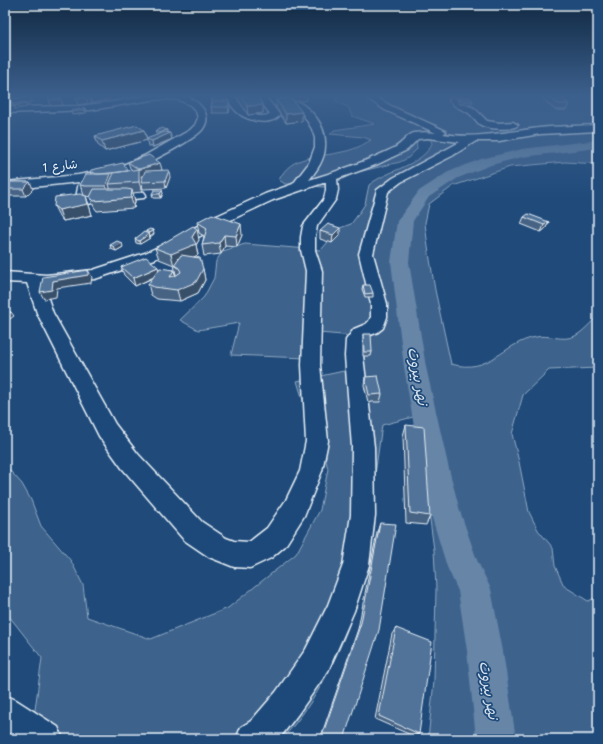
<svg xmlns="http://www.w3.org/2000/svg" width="603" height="744" font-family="'Shantell Sans','Playpen Sans Arabic',sans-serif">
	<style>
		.green { fill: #3c628c; stroke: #92aac2 }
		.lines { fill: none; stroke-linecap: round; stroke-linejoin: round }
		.river { fill: #6685a7; fill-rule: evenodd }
		.minor-casing { stroke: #e8f1f8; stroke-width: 3 }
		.minor { fill: #1f4a7a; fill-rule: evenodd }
		.wall { fill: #466384; stroke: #e8f1f8 }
		.shaded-wall { fill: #39506b; stroke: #e8f1f8 }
		.building { fill: #517399; stroke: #e8f1f8 }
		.labels { text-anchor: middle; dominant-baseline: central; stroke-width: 3.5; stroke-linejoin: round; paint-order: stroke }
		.far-street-label { font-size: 12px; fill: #e8f1f8; stroke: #1f4a7a }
		.water-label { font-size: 15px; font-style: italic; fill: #d4e1ec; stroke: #1f4a7a }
	</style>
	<rect width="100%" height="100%" fill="#1f4a7a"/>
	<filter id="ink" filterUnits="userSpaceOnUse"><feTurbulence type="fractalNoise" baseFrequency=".025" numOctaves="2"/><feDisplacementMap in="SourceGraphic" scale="8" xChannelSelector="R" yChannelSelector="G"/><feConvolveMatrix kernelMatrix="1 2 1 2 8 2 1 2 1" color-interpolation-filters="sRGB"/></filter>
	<g filter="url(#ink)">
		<path class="green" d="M 334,96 L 598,96 L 598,164 L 565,162 L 510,167 L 453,186 L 429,204 L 425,223 L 428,247 L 435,290 L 451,364 C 491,375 502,343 536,337 C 549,334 562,342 575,336 C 583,332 591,322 598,316 L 598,368 L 549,370 L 523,395 L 512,434 L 519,462 L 529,512 L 538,530 L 553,548 L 555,566 L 564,586 L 588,601 L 598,597 L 598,739 L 428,739 L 434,681 L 436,589 L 434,550 L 425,482 L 421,415 L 382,425 L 357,602 C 341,652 318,700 282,739 L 31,739 L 42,658 L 5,611 L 5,465 L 22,484 L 31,500 L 41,526 L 71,561 L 83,585 L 87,617 L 151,639 L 228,608 L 296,554 L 320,510 L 328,469 L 322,445 L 305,407 L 297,381 L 358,368 L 354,336 L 307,332 L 306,358 L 231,355 L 239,323 L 198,330 L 180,320 L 204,297 L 214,278 L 216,261 L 223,251 L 245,244 L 321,250 L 340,228 L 351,224 L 357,216 L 365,204 L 369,185 C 387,170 424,165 432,143 L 430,139 L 422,133 L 416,136 L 417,149 L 408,158 L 400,162 L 354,173 L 333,184 L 323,187 L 285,184 L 279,180 C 291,154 318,158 342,152 C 353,150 361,146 371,140 L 363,137 L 330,134 L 334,130 L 375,124 L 352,116 L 348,107 L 337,102 Z"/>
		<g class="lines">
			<path class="river" d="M 598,140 L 598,148 L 522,157 L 491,165 L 458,178 L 429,197 L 413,221 L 409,262 L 426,367 L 449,469 L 460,511 L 477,560 L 491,589 L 503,651 L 516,739 L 476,739 L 467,651 L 458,591 L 447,567 L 430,511 L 421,469 L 404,367 L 391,262 L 397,221 L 419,191 L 448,172 L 481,159 L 522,149 Z"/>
			<defs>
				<path id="minor" d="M 146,96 L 185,96 C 199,101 214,115 202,130 C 192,141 148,164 133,169 C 119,174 105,177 91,180 L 88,196 L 140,191 L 144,192 L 146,195 L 144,198 L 85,204 L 81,203 L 76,198 L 79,182 L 5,190 L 5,182 L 78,175 L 116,168 L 144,156 L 190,130 L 195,125 L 198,118 L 196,111 L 190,105 L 179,100 L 170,99 L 151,100 L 91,110 L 5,113 L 5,107 L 79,106 L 112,102 Z
					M 227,96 L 235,96 C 241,108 255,121 270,114 L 257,96 L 265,96 L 280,115 C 270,127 247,121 237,112 C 232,107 229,102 227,96 Z
					M 276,96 C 301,96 327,120 325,146 C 325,159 317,170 309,180 C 339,171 367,161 394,148 C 401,145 407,135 414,133 C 421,132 429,132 436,133 L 385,110 L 364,96 L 374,96 L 391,106 L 444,130 L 446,132 L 443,134 C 475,139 507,132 539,128 C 558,126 578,126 598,125 L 598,131 L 540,134 L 499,141 L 476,141 L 452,156 L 401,182 L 388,192 L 373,254 L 387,304 L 387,317 L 383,328 L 378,332 L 366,337 L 364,341 L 363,356 L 374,447 L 375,515 L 369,565 L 354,611 L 328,671 L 298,714 L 279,739 L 236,739 L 241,727 L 251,721 L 276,692 L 306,649 L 328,605 L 343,565 L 351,515 L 352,447 L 345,356 L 346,340 L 354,329 L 366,324 L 369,321 L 371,317 L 371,304 L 359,254 L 377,190 L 393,178 L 460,142 L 428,138 L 418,139 L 407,150 L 378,164 L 337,179 L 338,190 L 336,199 L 317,226 L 315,237 L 315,250 L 322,271 L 320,365 L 328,441 L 322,471 L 304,516 L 285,546 L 271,558 L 250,568 L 234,567 L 209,557 L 184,540 L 122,468 L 99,436 L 37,313 L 27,283 L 5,282 L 5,272 L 46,275 L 93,270 L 145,253 L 167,243 L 210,219 L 265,194 L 293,184 L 309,163 L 315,147 L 315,138 L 312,129 L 303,114 ZM 326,182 L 326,190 L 324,199 L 303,226 L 301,237 L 301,250 L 306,271 L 302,365 L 306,441 L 300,471 L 286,500 L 267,528 L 249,542 L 234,541 L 226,538 L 202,522 L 138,454 L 115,424 L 53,313 L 43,284 L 95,279 L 155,259 L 177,249 L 220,225 L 273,200 Z
					M 453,97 L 463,104 L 474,108 L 487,121 L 499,123 L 513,122 L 518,125 C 512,131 488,129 481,125 C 476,122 473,115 467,112 C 460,108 454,107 449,100 Z
					M 5,695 L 16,700 L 58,727 L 63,739 L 18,739 L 5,730 Z"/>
			</defs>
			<use href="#minor" class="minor-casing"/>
			<use href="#minor" class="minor"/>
		</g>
		<path class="wall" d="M 87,96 L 109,96 L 110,99 L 92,103 L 88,98 Z
			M 210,96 L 223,96 L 223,101 L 229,101 L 230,107 L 229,113 L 212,113 L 211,107 L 212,102 Z
			M 238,96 L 257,96 L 263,105 L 263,113 L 248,115 L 238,99 Z
			M 287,96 L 307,96 L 307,100 L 294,102 L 302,121 L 286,123 L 276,108 L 276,99 L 289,98 Z
			M 545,96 L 559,96 L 569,104 L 566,110 L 555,110 L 543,99 Z
			M 458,98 L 473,101 L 472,104 L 460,104 L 458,101 Z
			M 144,130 L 147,139 L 158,135 L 156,134 L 155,131 L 167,130 L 167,132 L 172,139 L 153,147 L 148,146 L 147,140 L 105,151 L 98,145 L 95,136 Z
			M 128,162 L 160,163 L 162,170 L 159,170 L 170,177 L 166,188 L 143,189 L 142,185 L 142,192 L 133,193 L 135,201 L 134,208 L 97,211 L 94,207 L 90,197 L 86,196 L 92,215 L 63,221 L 59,216 L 54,206 L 84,195 L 80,185 L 91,174 L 90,173 L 132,170 L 130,168 Z
			M 5,182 L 30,182 L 33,189 L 26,196 L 5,196 Z
			M 163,193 L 161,198 L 153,198 L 152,194 Z
			M 524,217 L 549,222 L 545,229 L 541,232 L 521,224 Z
			M 197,222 L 242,235 L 237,247 L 225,246 L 221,254 L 204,256 L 202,245 L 204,236 L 199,233 Z
			M 146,231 L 154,234 L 150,236 L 150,238 L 140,244 L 136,243 L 135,239 L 146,233 Z
			M 320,231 L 340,235 L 332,243 L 320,239 Z
			M 199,240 L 196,245 L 198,255 L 194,257 L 203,269 L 205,280 L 198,293 L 180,301 L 157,299 L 151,295 L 148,284 L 153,278 L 135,286 L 124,275 L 121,267 L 174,270 L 176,276 L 176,275 L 174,265 L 159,259 L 155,248 Z
			M 110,245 L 123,247 L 116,251 L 111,249 Z
			M 363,285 L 373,293 L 373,297 L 365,297 L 362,289 Z
			M 363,334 L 372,352 L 371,356 L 363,356 Z
			M 365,377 L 382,394 L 380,402 L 368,402 L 364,385 Z
			M 406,425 L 430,516 L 426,525 L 406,523 L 403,436 Z
			M 380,523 L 344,739 L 320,739 L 358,629 L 377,532 Z
			M 396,628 L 419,734 L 413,736 L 375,719 L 392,634 Z"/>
		<path class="shaded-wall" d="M 5,96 L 30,96 L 32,102 L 13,105 L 12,101 L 11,104 L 8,104 L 7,107 L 5,107 Z
			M 60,96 L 63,105 L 51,106 L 49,100 Z
			M 94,96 L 109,96 L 110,99 L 92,103 L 90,97 Z
			M 293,96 L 307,96 L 307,100 L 293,102 Z
			M 223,97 L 224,102 L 213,103 L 212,98 Z
			M 86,98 L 88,103 L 78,105 L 76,99 Z
			M 229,101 L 230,107 L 229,113 L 228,107 Z
			M 26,104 L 27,107 L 15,109 L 14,106 Z
			M 263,105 L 263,113 L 248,115 L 247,106 Z
			M 85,108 L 86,113 L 72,115 L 71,112 Z
			M 302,112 L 302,121 L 286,123 L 286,114 Z
			M 144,130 L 147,140 L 105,151 L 102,141 Z
			M 167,130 L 167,133 L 160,136 L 159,133 Z
			M 170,133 L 172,139 L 153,147 L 152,141 Z
			M 160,163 L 162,170 L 141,176 L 142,179 L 141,182 L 142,185 L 142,192 L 139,182 L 138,170 Z
			M 169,170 L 170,177 L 166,188 L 165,181 Z
			M 128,171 L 109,184 L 111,192 L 110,196 L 106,186 L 97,175 Z
			M 30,182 L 33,189 L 26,196 L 23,189 Z
			M 132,190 L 135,201 L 134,208 L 131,198 Z
			M 162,190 L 163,193 L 161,198 L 160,194 Z
			M 86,196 L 92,215 L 63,221 L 59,210 Z
			M 549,222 L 545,229 L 541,232 L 544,225 Z
			M 241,224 L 242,235 L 237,247 L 236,236 Z
			M 340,228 L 340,235 L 332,243 L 333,235 Z
			M 197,229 L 199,240 L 196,245 L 198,255 L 174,266 L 171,254 L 192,237 Z
			M 153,230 L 154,234 L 150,237 L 149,233 Z
			M 149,234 L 150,238 L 140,244 L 139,241 Z
			M 224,235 L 225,246 L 221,254 L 219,243 Z
			M 122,243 L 123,247 L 116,251 L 114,247 Z
			M 158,267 L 160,274 L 135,286 L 133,278 Z
			M 203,269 L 205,280 L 198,293 L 180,301 L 177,290 Z
			M 88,270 L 92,277 L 91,283 L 57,288 L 56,297 L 44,299 L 40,292 L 53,281 Z
			M 174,270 L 177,282 L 170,277 Z
			M 11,312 L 14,316 L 7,321 L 5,319 L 5,317 Z"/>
		<path class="building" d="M 5,96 L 9,96 L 9,98 L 5,98 Z
			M 11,96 L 29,96 L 30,97 L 11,99 Z
			M 56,96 L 60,96 L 61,99 L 49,100 L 48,97 Z
			M 75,96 L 85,96 L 86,98 L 76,99 Z
			M 211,96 L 223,96 L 223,97 L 212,98 Z
			M 241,96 L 257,96 L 263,105 L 247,106 Z
			M 548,96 L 559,96 L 569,104 L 558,104 Z
			M 291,98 L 302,112 L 286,114 L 276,99 Z
			M 458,98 L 471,98 L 473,101 L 461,101 Z
			M 213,101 L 229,101 L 228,107 L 211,107 Z
			M 25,102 L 26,104 L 14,106 L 13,104 Z
			M 85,108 L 85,110 L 71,112 L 71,110 Z
			M 137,125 L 144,130 L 102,141 L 95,136 Z
			M 162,128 L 167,130 L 159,133 L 155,131 Z
			M 165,132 L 170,133 L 152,141 L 146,139 Z
			M 149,155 L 160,163 L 139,169 L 138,169 L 128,162 Z
			M 123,163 L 128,171 L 100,174 L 96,174 L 93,172 L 90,173 L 91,170 Z
			M 139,169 L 139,182 L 109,184 L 114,173 Z
			M 169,170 L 165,181 L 141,182 L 145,171 Z
			M 86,174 L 111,174 L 106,186 L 85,186 L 80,185 Z
			M 5,182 L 30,182 L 23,189 L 5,189 Z
			M 94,189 L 127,189 L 132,190 L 131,198 L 94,201 L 90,197 Z
			M 154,190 L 162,190 L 160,194 L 152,194 Z
			M 80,194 L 86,196 L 88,204 L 59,210 L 54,206 L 55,197 Z
			M 212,214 L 241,224 L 236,236 L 224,235 L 219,243 L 202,245 L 207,228 L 197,222 Z
			M 528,214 L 549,222 L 544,225 L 524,217 Z
			M 328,224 L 340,228 L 333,235 L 320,231 Z
			M 193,226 L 197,229 L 192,237 L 196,244 L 171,254 L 155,248 Z
			M 150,229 L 153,230 L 149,233 L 146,231 Z
			M 144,232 L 149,234 L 139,241 L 135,239 Z
			M 117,241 L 122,243 L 114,247 L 110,245 Z
			M 181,255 L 200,258 L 203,269 L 196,282 L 177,290 L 154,287 L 148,284 L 160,268 L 174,270 L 170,277 L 175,276 L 181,272 L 179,268 L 174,265 Z
			M 146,257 L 158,267 L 133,278 L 121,267 Z
			M 88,270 L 88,275 L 53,281 L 52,290 L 40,292 L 43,277 Z
			M 363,285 L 370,285 L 373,293 L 365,294 Z
			M 5,310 L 11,312 L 5,317 Z
			M 363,334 L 371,334 L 372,352 L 364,352 Z
			M 378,376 L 382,394 L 369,395 L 365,377 Z
			M 406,425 L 424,427 L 430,516 L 410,513 Z
			M 380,523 L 396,524 L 379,630 L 344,739 L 321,739 L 361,623 Z
			M 396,628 L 432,642 L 419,734 L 379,716 Z"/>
	</g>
	<linearGradient id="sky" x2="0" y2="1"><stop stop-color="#112943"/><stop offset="0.48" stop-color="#3c608d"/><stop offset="1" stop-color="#3c608d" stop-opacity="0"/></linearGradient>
	<rect width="603" height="200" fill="url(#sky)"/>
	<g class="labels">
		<g class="far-street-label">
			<text transform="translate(60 166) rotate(-7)">شارع 1</text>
		</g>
		<g class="water-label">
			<text transform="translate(418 376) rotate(80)">نهر بيروت</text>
			<text transform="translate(489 690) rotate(81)">نهر بيروت</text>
		</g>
	</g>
	<rect width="603" height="744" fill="none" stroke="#1f4a7a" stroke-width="20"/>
	<rect x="10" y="10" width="583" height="724" fill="none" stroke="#e8f1f8" stroke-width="1.5" filter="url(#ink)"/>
</svg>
